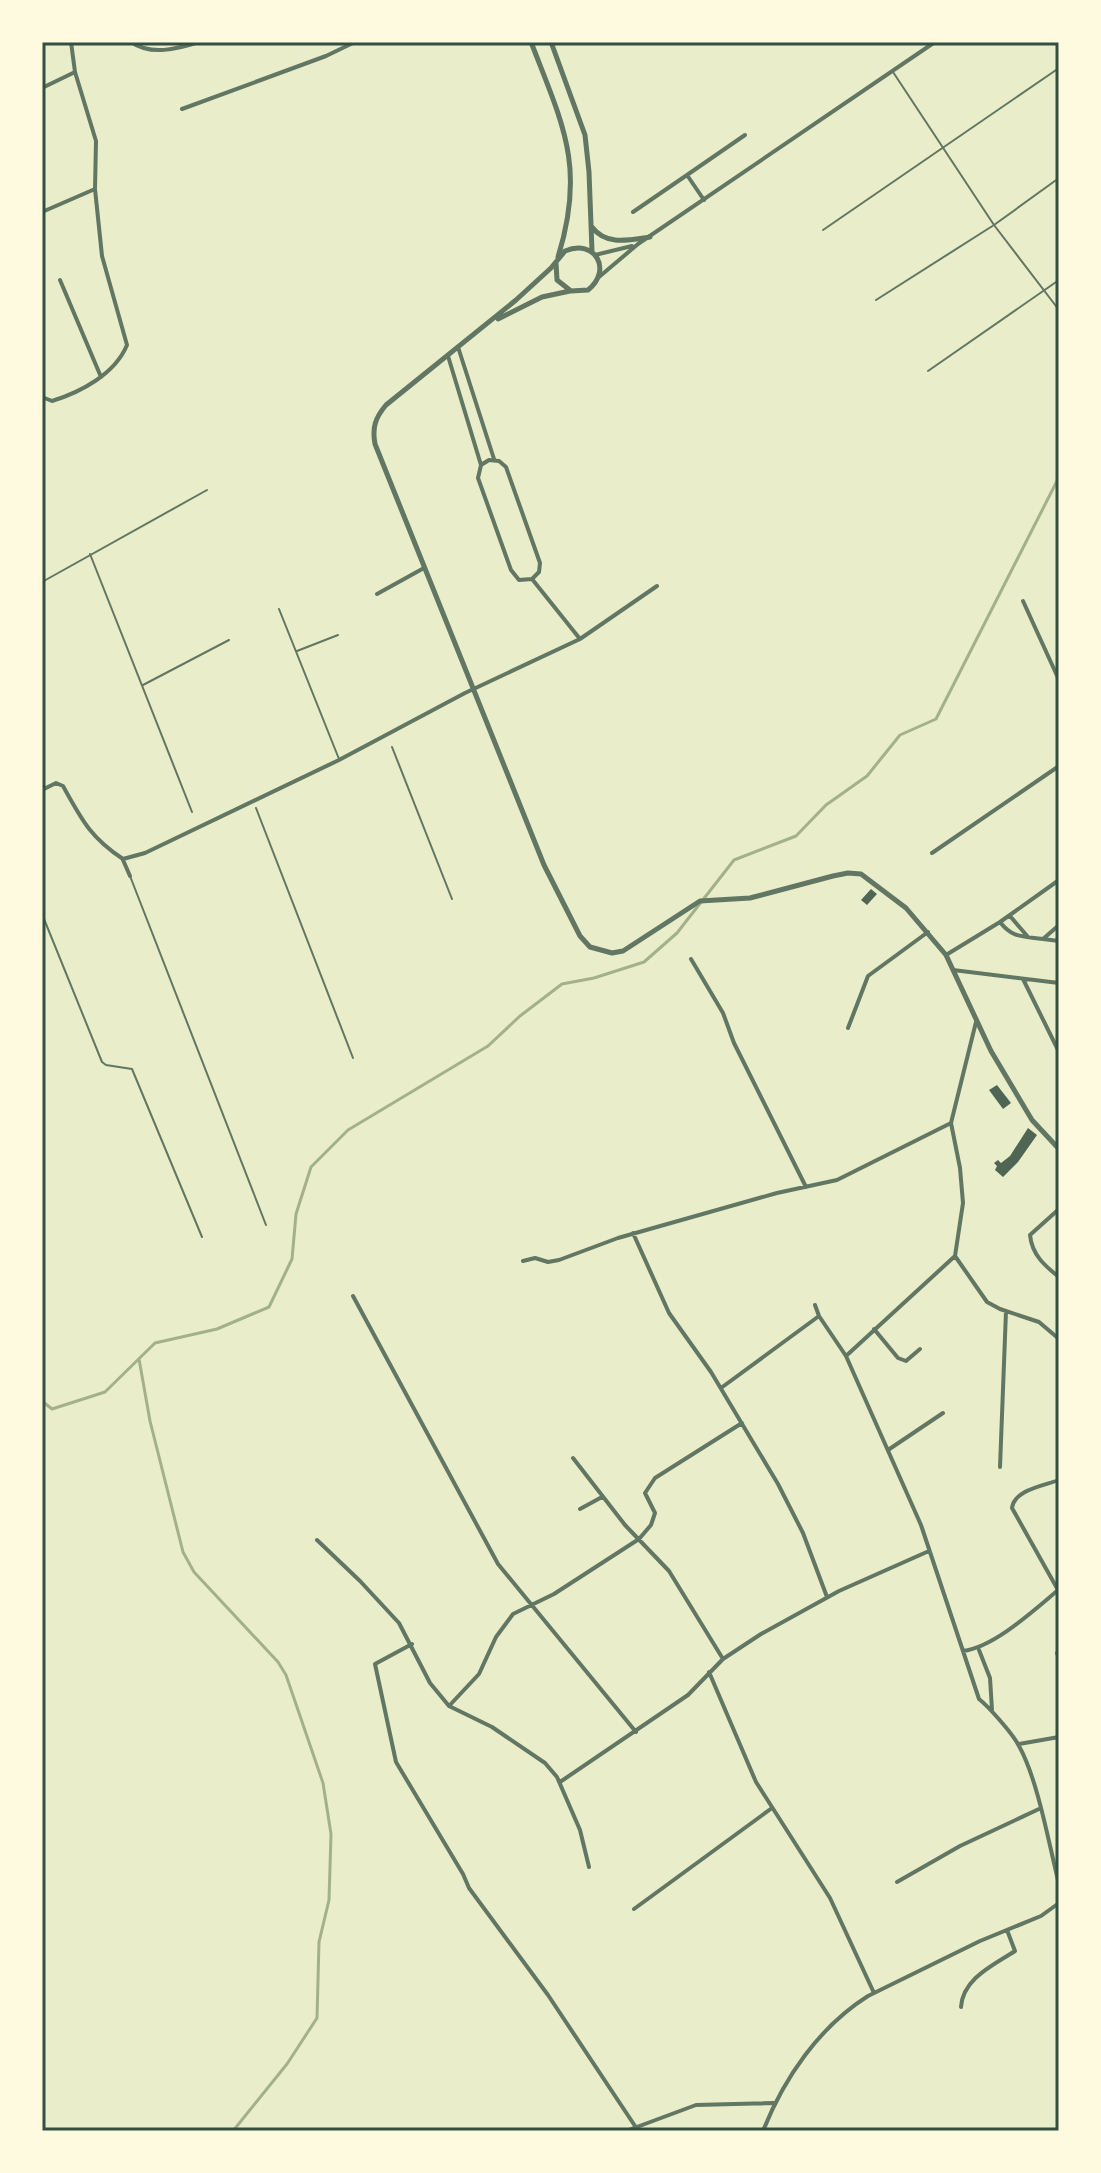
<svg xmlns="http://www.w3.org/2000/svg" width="1101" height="2173" font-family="Mulish,sans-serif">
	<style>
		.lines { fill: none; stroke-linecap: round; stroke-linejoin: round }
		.stream { stroke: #a3b18a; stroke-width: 3 }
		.building { fill: #4f6655 }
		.service { stroke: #617663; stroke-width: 2 }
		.minor { stroke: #617663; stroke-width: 4 }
		.tertiary { stroke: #617663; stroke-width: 5 }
		.neatline { fill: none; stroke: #344e41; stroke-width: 3 }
	</style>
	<rect width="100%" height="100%" fill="#e9edc9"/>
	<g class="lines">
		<path class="stream" d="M 139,1359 L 150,1421 L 183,1552 L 194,1572 L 278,1662 L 286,1675 L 323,1783 L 331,1834 L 329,1900 L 319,1942 L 317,2018 L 287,2064 L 233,2131
			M 42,1401 L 52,1409 L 105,1392 L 155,1343 L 217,1329 L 269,1307 L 292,1259 L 296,1214 L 311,1167 L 348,1130 L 488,1046 L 520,1016 L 562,984 L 594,978 L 644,962 L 677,933 L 734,860 L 796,836 L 826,805 L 867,776 L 900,735 L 936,719 L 1059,477"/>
	</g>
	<path class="building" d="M 871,889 L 877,894 L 867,905 L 861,900 Z
		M 997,1085 L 1011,1103 L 1003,1109 L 989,1090 Z
		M 1028,1128 L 1037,1135 L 1018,1162 L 1003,1177 L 995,1170 L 997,1166 L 994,1163 L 998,1160 L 1001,1163 L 1010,1156 Z"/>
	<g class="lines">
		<path class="service" d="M 893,72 L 994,225 L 1059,310
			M 823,230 L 1059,68
			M 876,300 L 994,225 L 1059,178
			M 928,371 L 1059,280
			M 90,554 L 192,812
			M 42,582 L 207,490
			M 279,609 L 339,759
			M 297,651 L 338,635
			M 143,685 L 229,640
			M 392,747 L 452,899
			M 256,808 L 353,1058
			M 130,876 L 266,1225
			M 42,914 L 102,1062 L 106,1065 L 132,1069 L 202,1237"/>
		<path class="minor" d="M 131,42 C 151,56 177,49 199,42
			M 42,88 L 75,72
			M 182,109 L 326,56 L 355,42
			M 704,200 L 687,175 L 745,135
			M 42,212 L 95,189
			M 633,212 L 687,175
			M 595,255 L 632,246
			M 599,277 L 638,244 L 935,42
			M 60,280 L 101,377
			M 458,347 L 494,459
			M 448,356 L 481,465
			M 42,397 L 52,401 C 81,392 115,374 127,345 L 102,256 L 95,189 L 96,141 L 75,72 L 71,42
			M 489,460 L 499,461 L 506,467 L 540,563 L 539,572 L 532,579 L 519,580 L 511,570 L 478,478 L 481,465 Z
			M 532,579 L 580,639
			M 377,594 L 424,568
			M 1023,601 L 1059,680
			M 42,790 L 56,783 L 63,786 C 82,820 90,837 123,859 L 145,853 L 339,760 L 465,693 L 580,639 L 657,586
			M 932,853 L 1059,766
			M 123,860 L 130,876
			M 1010,916 L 1028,937
			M 1000,922 C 1013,939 1024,936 1043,939 L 1059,925
			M 1043,939 L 1059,941
			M 946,955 L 1000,922 L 1059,880
			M 691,959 L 723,1013 L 734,1043 L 806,1187
			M 953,970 L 1059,983
			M 1023,979 L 1059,1052
			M 976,1022 L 951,1123 L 960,1168 L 963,1203 L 955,1256 L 987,1302 L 1000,1309 L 1039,1322 L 1059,1339
			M 848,1028 L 868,976 L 928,932
			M 1059,1209 L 1030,1235 C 1032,1255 1045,1266 1059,1277
			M 633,1233 L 669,1313 L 711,1372 L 778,1484 L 803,1533 L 827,1597
			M 523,1261 L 535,1258 L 548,1262 L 559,1260 L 618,1238 L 777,1193 L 837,1180 L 951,1123
			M 353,1296 L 498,1564 L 636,1732
			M 815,1305 L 819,1316 L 846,1356 L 921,1525 L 979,1699 C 989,1707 1013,1734 1019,1746 C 1038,1780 1049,1845 1059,1884
			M 874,1329 L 898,1358 L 906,1361 L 920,1349
			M 846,1356 L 955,1256
			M 721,1388 L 819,1316
			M 888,1450 L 943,1413
			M 573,1458 L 625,1525 L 669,1571 L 723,1659
			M 1000,1467 L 1006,1311
			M 580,1509 L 602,1497
			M 317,1540 L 360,1581 L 399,1623 L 430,1683 L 449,1706 L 492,1727 L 545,1763 L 557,1777 L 580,1830 L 589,1867
			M 1058,1590 L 1012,1508 C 1014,1490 1043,1486 1059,1480
			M 412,1644 L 375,1664 L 396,1762 L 463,1874 L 469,1888 L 548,1995 L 635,2126
			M 979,1650 L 990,1678 L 992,1710
			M 963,1651 C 994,1647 1033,1611 1057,1591
			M 1057,1653 L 1059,1658
			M 709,1672 L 756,1782 L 830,1898 L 874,1993
			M 449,1706 L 479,1674 L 496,1637 L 513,1614 L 554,1594 L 639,1539 L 651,1525 L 655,1513 L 645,1493 L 655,1478 L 742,1423
			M 1019,1744 L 1059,1737
			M 560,1782 L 688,1695 L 723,1659 L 761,1634 L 839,1591 L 929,1551
			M 897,1882 L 960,1846 L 1039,1809
			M 634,1909 L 772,1808
			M 961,2007 C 963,1978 994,1965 1015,1951 L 1007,1930
			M 626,2131 L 696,2105 L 774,2103
			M 763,2131 C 784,2078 819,2027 868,1996 L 980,1941 L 1041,1916 L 1059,1903"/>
		<path class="tertiary" d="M 531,42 C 563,125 586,167 558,257
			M 551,42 L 585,135 L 589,172 L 592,251
			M 592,227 C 606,246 629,240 650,237
			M 556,263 L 557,280 L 571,291 L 588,290 C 613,270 595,238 565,251 L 551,268 L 516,300 L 386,405 C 375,418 372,428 375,444 L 544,865 L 580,936 L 590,947 L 612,953 L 623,951 L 700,901 L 750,898 L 833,876 L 848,873 L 861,874 L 906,908 L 946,955 L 991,1051 L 1032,1120 L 1059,1149
			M 498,319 L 542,297 L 570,291"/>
	</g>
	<rect width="1101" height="2173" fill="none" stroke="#fefae0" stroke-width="88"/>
	<rect x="44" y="44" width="1013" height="2085" class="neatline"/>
</svg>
